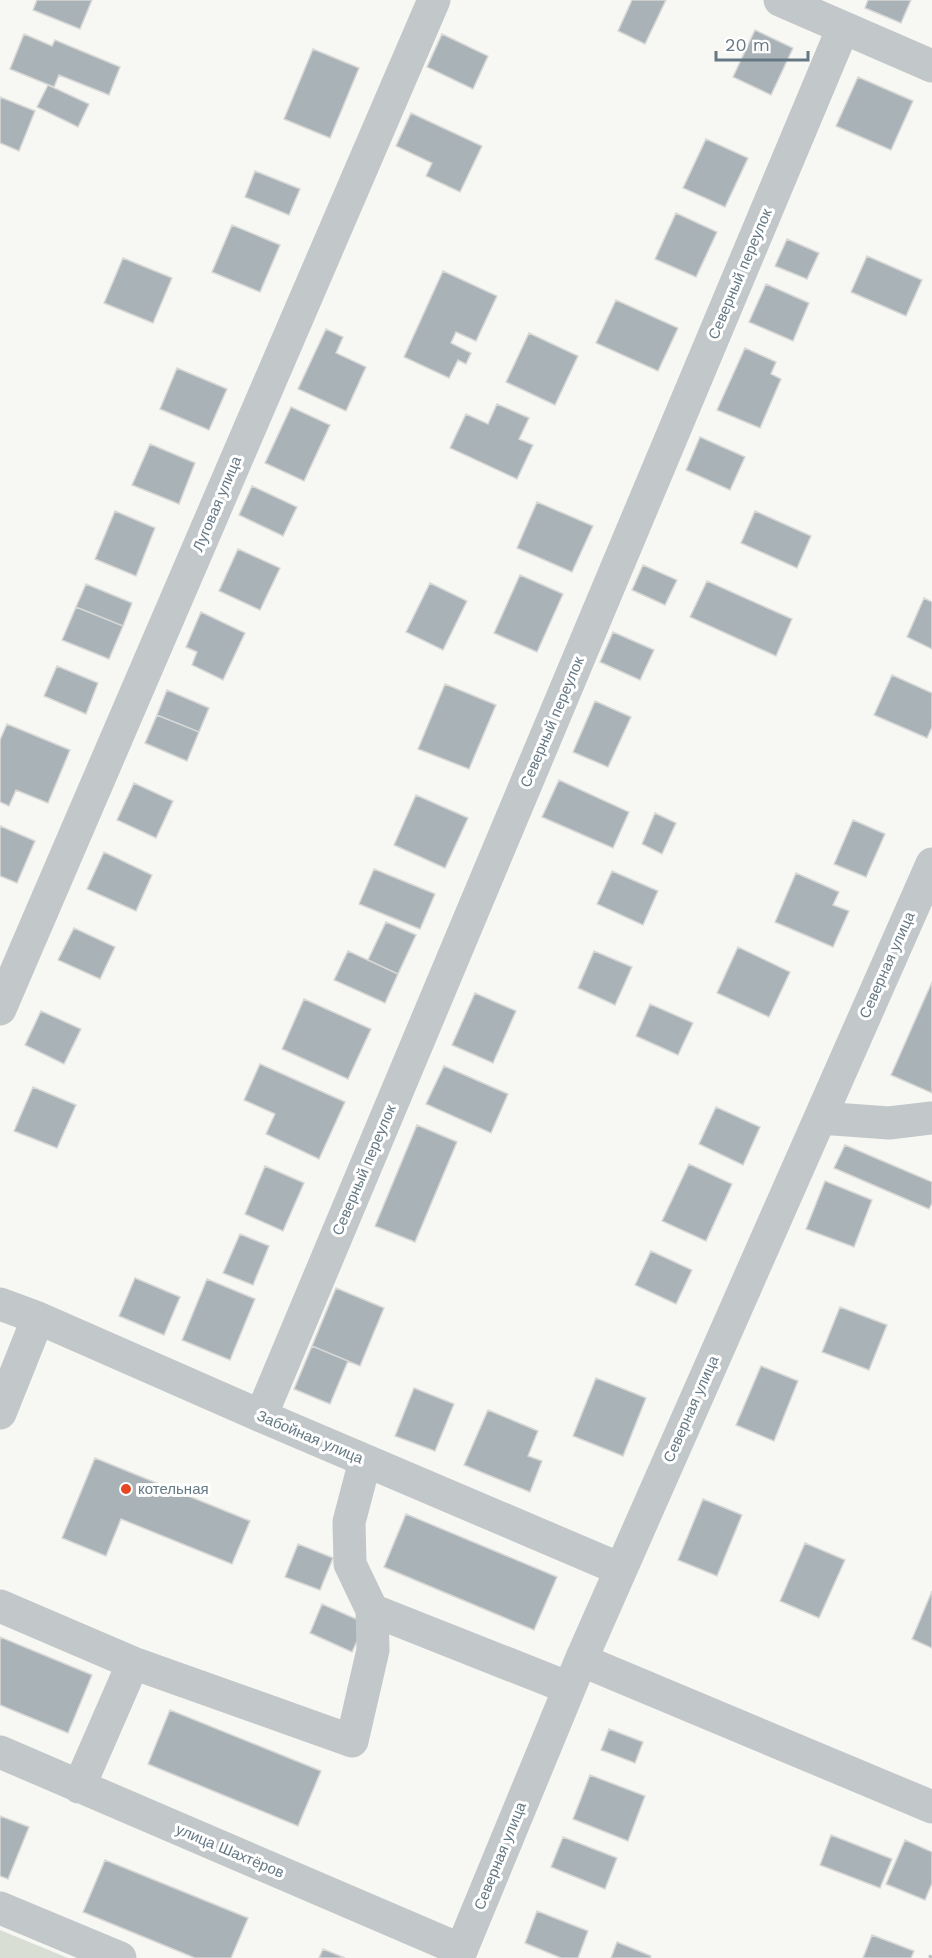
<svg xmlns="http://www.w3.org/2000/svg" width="932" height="1958" font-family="'Work Sans',sans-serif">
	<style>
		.green { fill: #d8ded4 }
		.building { fill: #a8b2b7; stroke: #d8d8d6; stroke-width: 1.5 }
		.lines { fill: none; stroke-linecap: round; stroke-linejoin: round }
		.path { stroke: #bec0c2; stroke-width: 4; stroke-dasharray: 3 3; stroke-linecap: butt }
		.minor { stroke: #c2c7c9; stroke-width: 33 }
		.poi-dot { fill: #e64624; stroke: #fff; stroke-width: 2 }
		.labels { text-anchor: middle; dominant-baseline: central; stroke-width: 6; stroke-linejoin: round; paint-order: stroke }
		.street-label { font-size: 15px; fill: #657985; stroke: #fff }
		.poi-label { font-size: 15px; fill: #657985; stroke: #fff; text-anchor: start }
	</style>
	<rect width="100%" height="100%" fill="#f7f7f3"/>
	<path class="green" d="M 0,1930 L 68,1958 L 0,1958 Z"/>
	<path class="building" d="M 37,0 L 92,0 L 80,29 L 33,10 Z
		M 632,0 L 666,0 L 645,44 L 618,31 Z
		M 868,0 L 911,0 L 901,23 L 865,8 Z
		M 755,30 L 793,48 L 771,95 L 733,77 Z
		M 24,34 L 52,46 L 55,40 L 120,67 L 109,95 L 59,75 L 54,87 L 10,69 Z
		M 442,34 L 488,56 L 473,89 L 427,67 Z
		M 313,49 L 359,68 L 330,138 L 284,119 Z
		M 858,77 L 913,101 L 891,150 L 836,126 Z
		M 48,85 L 89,104 L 78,127 L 37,107 Z
		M 0,97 L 35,111 L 19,151 L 0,143 Z
		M 411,113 L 482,146 L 460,192 L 426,176 L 432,163 L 396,146 Z
		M 706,139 L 748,158 L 725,207 L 683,188 Z
		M 255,171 L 300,189 L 289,215 L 245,197 Z
		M 676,213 L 717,232 L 696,277 L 655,259 Z
		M 232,225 L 280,245 L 260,292 L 212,272 Z
		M 787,239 L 819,253 L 807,279 L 775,266 Z
		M 867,256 L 922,280 L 906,316 L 851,292 Z
		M 123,258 L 172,278 L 153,323 L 104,303 Z
		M 443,271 L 497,296 L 476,341 L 456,332 L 451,343 L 471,353 L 466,364 L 458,360 L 449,378 L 404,357 Z
		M 766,284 L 809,303 L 793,341 L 749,322 Z
		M 616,300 L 678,328 L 658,371 L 596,343 Z
		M 326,329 L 343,337 L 336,353 L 366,367 L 346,411 L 298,389 Z
		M 529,333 L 578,356 L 555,405 L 506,382 Z
		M 745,348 L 776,362 L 771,374 L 781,379 L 760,428 L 717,410 Z
		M 177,368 L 227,389 L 209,430 L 160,409 Z
		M 497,404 L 529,418 L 519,439 L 533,445 L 517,479 L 450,448 L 466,414 L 488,424 Z
		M 291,407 L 330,425 L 304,481 L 265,463 Z
		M 700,437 L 745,457 L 730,490 L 686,470 Z
		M 150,444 L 195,463 L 179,504 L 132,485 Z
		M 252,486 L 297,507 L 283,536 L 239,515 Z
		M 537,502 L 593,526 L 572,572 L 517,548 Z
		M 115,511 L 155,528 L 136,576 L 95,559 Z
		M 755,511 L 811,536 L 797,568 L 741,543 Z
		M 238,549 L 280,568 L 260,610 L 219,591 Z
		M 643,565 L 677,580 L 665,605 L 632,590 Z
		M 520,575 L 563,594 L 537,652 L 494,633 Z
		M 707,581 L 792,619 L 776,656 L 690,617 Z
		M 430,583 L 467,601 L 443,650 L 406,632 Z
		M 86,584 L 132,603 L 123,626 L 76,607 Z
		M 924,598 L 932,602 L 932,649 L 907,637 Z
		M 76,607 L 123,626 L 109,659 L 62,640 Z
		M 201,612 L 245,633 L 223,680 L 192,665 L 197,652 L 186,647 Z
		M 613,632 L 654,650 L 640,680 L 600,662 Z
		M 57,666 L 98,683 L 86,714 L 44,696 Z
		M 892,675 L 932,693 L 932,727 L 927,738 L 874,715 Z
		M 445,684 L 496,705 L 469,769 L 418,749 Z
		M 167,690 L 209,708 L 199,732 L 157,715 Z
		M 595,701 L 631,717 L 608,767 L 573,752 Z
		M 157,715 L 199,732 L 187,761 L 145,743 Z
		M 7,724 L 70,750 L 48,803 L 16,790 L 9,806 L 0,802 L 0,740 Z
		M 559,780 L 629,812 L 613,848 L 542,817 Z
		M 134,783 L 173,801 L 156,838 L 117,820 Z
		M 416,795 L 468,818 L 445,868 L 394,845 Z
		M 655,813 L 676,823 L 662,854 L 642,844 Z
		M 853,820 L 885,834 L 866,877 L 834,864 Z
		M 0,826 L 35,841 L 17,883 L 0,876 Z
		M 104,852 L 152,875 L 136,911 L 87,889 Z
		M 374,869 L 435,894 L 420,929 L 359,904 Z
		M 612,871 L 658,891 L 643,925 L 597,904 Z
		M 796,873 L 839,892 L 833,905 L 849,911 L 833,947 L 775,922 Z
		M 386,922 L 416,935 L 398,974 L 368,960 Z
		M 74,928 L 115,947 L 100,979 L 58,960 Z
		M 738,947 L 790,972 L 769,1017 L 717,993 Z
		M 348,951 L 398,974 L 385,1003 L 334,980 Z
		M 594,951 L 632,967 L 615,1005 L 578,988 Z
		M 932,982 L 932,1093 L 891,1075 Z
		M 475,993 L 516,1011 L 493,1063 L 452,1045 Z
		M 304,999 L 371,1029 L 348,1079 L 282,1049 Z
		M 650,1004 L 693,1023 L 678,1055 L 636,1036 Z
		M 41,1011 L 81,1029 L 64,1064 L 25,1045 Z
		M 260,1064 L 345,1102 L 319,1159 L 266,1134 L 275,1114 L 244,1100 Z
		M 444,1066 L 508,1094 L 491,1133 L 426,1104 Z
		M 33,1087 L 76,1105 L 57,1148 L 14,1131 Z
		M 716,1107 L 760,1127 L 743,1165 L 699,1144 Z
		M 417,1125 L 457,1142 L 415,1242 L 375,1226 Z
		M 845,1145 L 932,1182 L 932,1203 L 929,1209 L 834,1168 Z
		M 689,1164 L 732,1184 L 706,1241 L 662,1221 Z
		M 265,1166 L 304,1183 L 283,1231 L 245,1214 Z
		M 825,1181 L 872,1200 L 854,1247 L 806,1229 Z
		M 240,1234 L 269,1246 L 253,1285 L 223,1273 Z
		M 651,1251 L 692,1270 L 676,1304 L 635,1285 Z
		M 135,1278 L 180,1297 L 164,1335 L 119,1316 Z
		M 207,1279 L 255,1299 L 230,1360 L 182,1340 Z
		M 336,1288 L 384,1308 L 360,1366 L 312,1346 Z
		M 840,1307 L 887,1325 L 869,1370 L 822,1352 Z
		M 312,1346 L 348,1361 L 330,1404 L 294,1389 Z
		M 761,1366 L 798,1381 L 774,1441 L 736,1425 Z
		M 596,1378 L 646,1398 L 623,1456 L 573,1436 Z
		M 414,1388 L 454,1404 L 435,1451 L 395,1436 Z
		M 488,1410 L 538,1431 L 528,1456 L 542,1461 L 530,1492 L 464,1465 Z
		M 95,1458 L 250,1521 L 232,1564 L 121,1519 L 106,1556 L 62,1538 Z
		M 703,1499 L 742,1515 L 717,1576 L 678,1560 Z
		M 406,1514 L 557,1577 L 534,1630 L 384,1567 Z
		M 805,1543 L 845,1560 L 819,1618 L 780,1601 Z
		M 298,1544 L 333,1558 L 320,1590 L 285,1577 Z
		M 932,1591 L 932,1648 L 912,1639 Z
		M 322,1604 L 365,1623 L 352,1652 L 310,1633 Z
		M 0,1637 L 92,1675 L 68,1733 L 0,1705 Z
		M 170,1710 L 321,1771 L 298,1826 L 148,1764 Z
		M 609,1729 L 643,1742 L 635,1763 L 601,1750 Z
		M 590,1775 L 645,1796 L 628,1841 L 573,1819 Z
		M 0,1816 L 29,1827 L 8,1879 L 0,1876 Z
		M 831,1835 L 892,1859 L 880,1888 L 820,1865 Z
		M 563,1837 L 617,1858 L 605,1889 L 551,1867 Z
		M 905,1840 L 932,1852 L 932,1883 L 925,1900 L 886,1884 Z
		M 105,1860 L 248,1918 L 231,1958 L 195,1958 L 83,1912 Z
		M 537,1911 L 588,1931 L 578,1958 L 561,1958 L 525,1943 Z
		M 872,1935 L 914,1951 L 911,1958 L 863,1958 Z
		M 617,1942 L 651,1956 L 650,1958 L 611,1958 Z
		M 323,1949 L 345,1958 L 319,1958 Z"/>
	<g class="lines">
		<path class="path" d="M 930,1958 L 932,1953"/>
		<path class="minor" d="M 780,0 L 932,66
			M 0,1009 L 434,0
			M 820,1118 L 889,1123 L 932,1118
			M 0,1304 L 38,1318 L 261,1416 L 620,1569
			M 0,1413 L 38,1318
			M 261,1416 L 843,28
			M 365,1461 L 349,1522 L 350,1564 L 372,1610 L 569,1688
			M 0,1606 L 133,1663 L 79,1787
			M 581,1660 L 932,1807
			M 133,1663 L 352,1741 L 373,1650 L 372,1610
			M 0,1752 L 461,1950
			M 0,1908 L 120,1958
			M 458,1958 L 581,1660 L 932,864"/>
	</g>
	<circle class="poi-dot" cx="126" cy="1489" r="6"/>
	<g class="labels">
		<g class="street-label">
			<text transform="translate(740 274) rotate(-67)">Северный переулок</text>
			<text transform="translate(217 504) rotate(-67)">Луговая улица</text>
			<text transform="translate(552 722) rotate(-67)">Северный переулок</text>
			<text transform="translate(887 965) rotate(-66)">Северная улица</text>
			<text transform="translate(364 1170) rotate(-67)">Северный переулок</text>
			<text transform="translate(691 1409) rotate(-66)">Северная улица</text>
			<text transform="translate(310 1437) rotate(23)">Забойная улица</text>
			<text transform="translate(230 1851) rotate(23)">улица Шахтёров</text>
			<text transform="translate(500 1856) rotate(-68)">Северная улица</text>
		</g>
		<g class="poi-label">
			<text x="138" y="1489">котельная</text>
		</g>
	</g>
	<path d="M716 51v9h92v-9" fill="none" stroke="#657985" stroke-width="3"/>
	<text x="725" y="51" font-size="18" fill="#657985" stroke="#ffffff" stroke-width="4.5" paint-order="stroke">20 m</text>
</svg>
